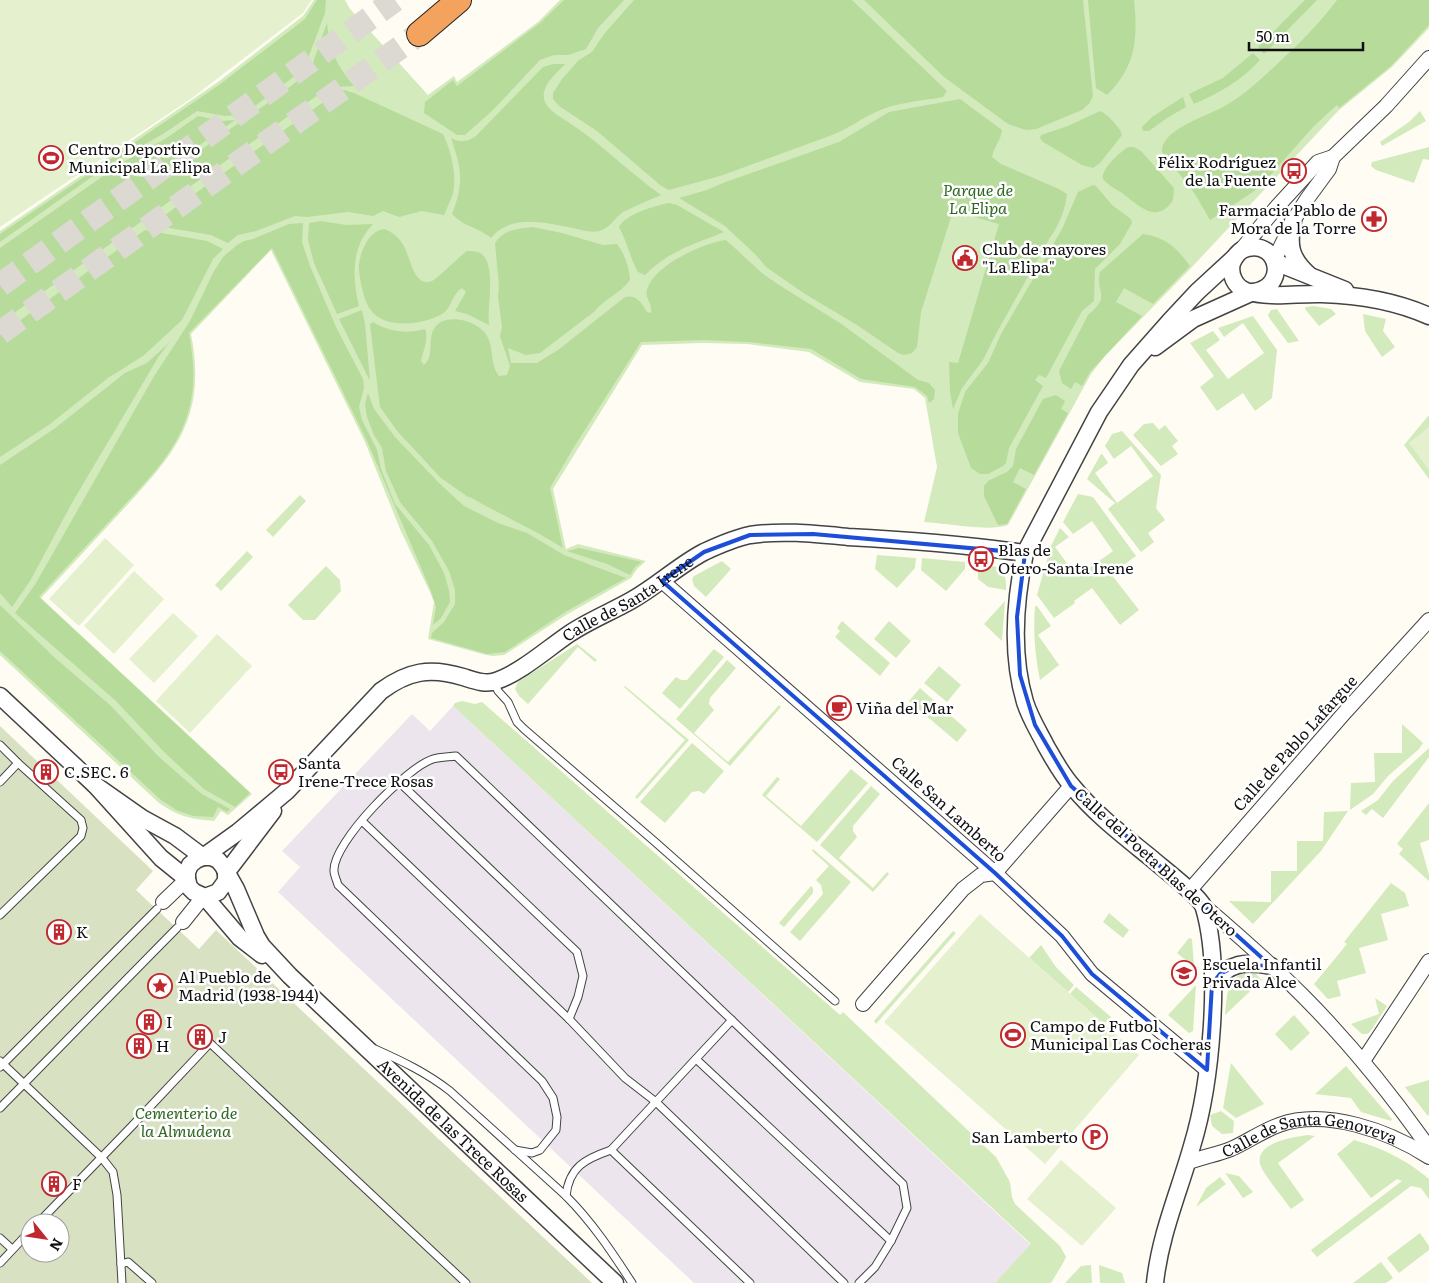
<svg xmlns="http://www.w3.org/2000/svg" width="1429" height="1283" font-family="Literata,serif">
  <rect width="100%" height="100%" fill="#fffdf3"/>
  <polygon fill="#ede5ee" points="453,706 1031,1245 995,1283 694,1283 278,892 300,867 282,851 412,714 430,731"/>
  <g fill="#d3eabc">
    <path d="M314 0H345L350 9 428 95 454 76 457 82 538 22 560 0H1429V28L1392 67 1339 110 1191 268 1105 356 1091 374 1008 525C990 532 944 523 924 522L937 467 925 398 914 389 860 382 809 352 747 344 702 343 642 345 553 489 566 549 578 544 646 561 637 569 631 578 566 615 504 655 493 656 486 655 428 639 434 602 429 590 400 529 365 442 271 250 191 334C208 420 173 455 119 514 93 542 67 570 41 598L252 794 228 815 221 811 214 821C190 819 180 817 159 803L0 655V231L218 82 303 16Z"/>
    <polygon points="1420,111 1426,121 1382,146 1380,142 1409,122"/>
    <polygon points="1429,147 1429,160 1423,159 1414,183 1376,170 1371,166 1372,162"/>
    <polygon points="1314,306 1331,309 1336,314 1319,326 1305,309 1306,307"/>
    <polygon points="1277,309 1299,341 1288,343 1270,319 1268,315 1271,310"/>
    <polygon points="1363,314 1386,319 1383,331 1395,347 1382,357 1365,331"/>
    <polygon points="1253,316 1277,350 1272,398 1255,411 1243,393 1217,411 1200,387 1214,376 1190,343 1213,331 1220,340 1206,350 1228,379 1264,353 1243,323 1224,337 1218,328"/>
    <polygon points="1429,415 1429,479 1404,445"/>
    <polygon points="1153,423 1159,430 1165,425 1178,441 1172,446 1178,454 1161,466 1133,435 1144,424"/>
    <polygon points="1122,431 1161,475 1156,508 1165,520 1148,533 1154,542 1141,552 1108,509 1115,503 1087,479 1101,454 1103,455 1108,463 1095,473 1117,503 1153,476 1131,446 1114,459 1105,446 1112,434"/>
    <polygon points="1078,494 1093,497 1136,556 1111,574 1139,610 1120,625 1092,588 1074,601 1075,603 1054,618 1037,595 1051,546 1060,528 1069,537 1055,547 1077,577 1113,551 1092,521 1073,534 1063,522"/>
    <polygon points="300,495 306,501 273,537 266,530"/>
    <polygon points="247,551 253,557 221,591 215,585"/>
    <polygon points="877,555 916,558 915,568 897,588 875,569"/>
    <polygon points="922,558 965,562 965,569 946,591 921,570"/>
    <polygon points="722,561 731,569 706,597 694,586 692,579 694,576"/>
    <path d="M978 564C998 566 1007 567 1006 590L988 587 978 579Z"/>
    <polygon points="326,566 340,580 341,591 315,620 303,620 288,605"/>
    <polygon points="1005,601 1002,641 984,624"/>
    <path d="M1035 606H1037L1051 626 1038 635 1059 665 1040 680C1035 655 1033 632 1035 606Z"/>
    <polygon points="842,621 890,663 880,676 835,637 840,631 837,628"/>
    <polygon points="889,621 911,641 896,658 874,639"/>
    <polygon points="577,644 597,660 595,662 578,647 528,704 519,696 515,689 518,682"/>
    <polygon points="714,649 724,657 680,709 662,693 676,677 681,680 687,680"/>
    <polygon points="727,660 736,668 710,698 709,704 714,710 694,733 728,762 779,705 781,707 730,766 676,719"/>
    <polygon points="939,666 961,685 947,702 924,683"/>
    <polygon points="625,686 689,740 637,799 635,797 685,740 624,687"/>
    <polygon points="920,688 967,730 957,742 909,701"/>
    <polygon points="462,701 475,704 482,702 840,1015 843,1012 996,1157 1010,1182 1012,1197 1015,1204 1060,1246 1066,1257 1062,1265 1051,1283 995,1283 1031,1244 453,706 455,703"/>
    <polygon points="1402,724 1423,743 1419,749 1388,776 1373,794 1350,810 1351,783 1375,782 1374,753 1402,753"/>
    <polygon points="692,743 724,771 704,794 699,791 692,792 665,823 640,802"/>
    <polygon points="1429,748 1429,757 1383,818 1372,809 1366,815 1361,811 1378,800 1393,781"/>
    <polygon points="851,769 868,783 817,842 762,795 777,777 780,779 766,796 801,826"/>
    <polygon points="871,786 880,794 853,826 853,831 857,837 839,858 873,888 887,872 889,874 873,892 820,845"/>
    <polygon points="1429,803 1429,840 1420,843 1429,875 1429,881 1399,854 1403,849 1397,844"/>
    <polygon points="1348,811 1321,851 1253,924 1229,901 1271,902 1271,871 1297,871 1297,841 1323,841 1324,812"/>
    <polygon points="813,849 851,882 800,941 790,932 823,894 821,885 816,880 829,866 812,851"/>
    <polygon points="1391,883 1405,893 1409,906 1381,914 1388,940 1359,948 1366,973 1337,981 1341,996 1328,999 1314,984 1347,944 1344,942"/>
    <polygon points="811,886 813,888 813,893 784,927 779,923"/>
    <polygon points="1109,913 1129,930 1123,938 1103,922"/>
    <polygon points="953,931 956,933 876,1024 874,1021"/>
    <polygon points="1189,938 1192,939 1194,967 1177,953"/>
    <polygon points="1041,945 1056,967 1074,985 1068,992 1029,958"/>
    <path d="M1247 972 1255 973 1262 980 1225 1015C1227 997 1226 977 1247 972Z"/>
    <polygon points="1196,985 1193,1031 1189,1033 1168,1015"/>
    <polygon points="1076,987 1111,1017 1104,1024 1070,994"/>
    <polygon points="1375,998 1387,1006 1370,1032 1367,1034 1362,1034 1351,1024 1379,1014"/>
    <polygon points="1294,1015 1310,1033 1291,1051 1275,1034"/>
    <polygon points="1231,1063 1264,1104 1236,1118 1223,1108"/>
    <polygon points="1346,1066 1390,1117 1392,1119 1391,1121 1361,1112 1351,1098 1315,1094"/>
    <polygon points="1429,1080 1429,1114 1428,1116 1405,1087"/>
    <polygon points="1221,1111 1234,1121 1233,1133 1222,1134 1212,1126 1210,1115"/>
    <path d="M1308 1135 1315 1136 1278 1163 1304 1200 1291 1209C1284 1199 1263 1174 1260 1164 1255 1142 1294 1137 1308 1135Z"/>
    <path d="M1354 1140C1382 1148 1407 1160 1429 1179V1199L1421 1188 1411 1186 1317 1257 1311 1250 1402 1181 1397 1179 1371 1198 1337 1154Z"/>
    <polygon points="1225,1173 1239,1176 1253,1192 1243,1198"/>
    <polygon points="1220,1177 1226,1184 1196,1207 1206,1188"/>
    <polygon points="1420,1233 1429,1246 1429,1250 1399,1273 1387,1258"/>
    <polygon points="1381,1262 1393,1278 1386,1283 1353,1283"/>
    <polygon points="1091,1265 1092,1283 1065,1283 1081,1266"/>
    <polygon points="1099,1265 1122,1273 1125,1283 1100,1283"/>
  </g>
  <g fill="#b7db9b">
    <polygon points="317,0 326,0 325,13 304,69 243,115 225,116 197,111 163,134 110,164 0,242 0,234 219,85 305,19"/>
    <polygon points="564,0 624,0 598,28 586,49 568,55 554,55 540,60 493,110 465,135 457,135 424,113 425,102 453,80 457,86 540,23"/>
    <path d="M634 0H852L947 91 943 97C922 101 898 102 878 111 862 118 848 129 832 135L720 176 669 190 660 185 597 131 559 106 553 99V93L562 79 579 60 592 52 604 34Z"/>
    <polygon points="864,0 1083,0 1093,96 1089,104 1082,110 1036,129 1026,130 1008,124 944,77"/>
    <path d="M1088 0H1134C1138 39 1136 66 1107 95L1096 88Z"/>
    <polygon points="1305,0 1317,0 1264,54 1258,47"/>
    <path d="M1337 0H1429V25L1391 66 1339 108 1337 105 1314 126 1265 181 1253 192 1210 220 1195 194 1162 152C1160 130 1207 116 1223 107 1243 96 1258 82 1274 67 1297 46 1319 24 1337 0Z"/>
    <path d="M327 23C330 52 336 64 354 86L332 87 322 92 0 323V248L112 170 124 174 142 177H165L220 136 282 93 310 71Z"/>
    <path d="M1253 53 1260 60C1241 81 1219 93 1194 104L1189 94 1223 78Z"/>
    <path d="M553 64H565C556 74 539 87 545 102 549 112 563 118 571 124 603 145 630 173 661 195 649 200 635 206 623 212 614 218 611 228 599 231 590 233 582 230 573 228 546 223 511 213 491 238 478 227 464 227 452 214 464 182 462 170 451 138 461 143 467 142 476 136L543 67Z"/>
    <path d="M344 90 354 93 443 134C451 151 457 174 453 193 451 200 447 208 444 215L422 211 399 217 383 211 373 216 348 212 307 217 295 216 256 231 238 235 228 243 211 235 151 225 336 93Z"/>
    <polygon points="1183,97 1186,107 1167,118 1149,131 1143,131 1142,127 1152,117"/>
    <path d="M960 99 1002 130C1001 141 994 146 992 157L1001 164 1059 189 1067 194C1065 211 1059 225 1049 239L997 332 983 360 962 388 953 409 950 392 949 362 958 363 999 224 953 211 921 312 917 347 912 353 904 355 898 353 857 325 805 294 766 267 756 255 725 226 679 198 707 190 723 183 839 142 889 112Z"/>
    <path d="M1100 111C1107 114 1120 127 1122 135L1100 163 1093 168 1082 165 1043 142 1040 138 1041 135 1068 126Z"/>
    <polygon points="198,116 222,121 235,120 163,171 144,172 128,170 116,166 165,139"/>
    <path d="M1128 147H1134L1141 151 1174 188 1173 200C1157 225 1139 206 1122 193 1115 189 1108 185 1103 179 1101 169 1119 153 1128 147Z"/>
    <polygon points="1093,185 1096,186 1112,205 1131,219 1132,223 1120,244 1095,269 1094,301 1082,311 1046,378 1039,375 1035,380 1043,386 1009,448 1006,463 1003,466 988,474 980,474 971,468 958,433 958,414 965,392 988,363 1001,334 1062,229 1078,192"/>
    <path d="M669 203 677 205 724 232C695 244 668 251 645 275L638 272C630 258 627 241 619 227 626 214 654 206 669 203Z"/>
    <path d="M321 221 346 225 373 224C351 247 352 277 359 306L337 314 314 263 308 240 309 223Z"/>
    <path d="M303 223 302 242 310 266 336 327 363 379 364 388 359 407 362 420 377 450 381 469 395 504 429 545 444 573 449 590 450 602 441 618 433 625 436 607 431 591 367 441 272 248 189 333C193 357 196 380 190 405 180 450 147 480 117 513 91 541 64 569 39 597L250 793 235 807 204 789 164 752 116 701 15 613 36 583 153 378 190 321 213 273 223 257 237 245 244 241 253 239 289 224Z"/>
    <path d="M533 227 562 233 603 245 617 244C625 255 629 266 630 280 620 294 605 298 595 311L540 353 526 355 508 348 511 363H537L558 350 625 297C636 294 642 303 647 312L651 313C653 304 643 297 648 287 657 264 703 243 726 240L762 273 779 285 840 323 918 380 929 383 935 390 934 399 929 403 927 396 915 387 861 379 811 349 749 342 703 340 641 342 574 447 550 488 563 548C533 529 501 515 470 497H468L441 478 398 432 380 407 371 333 370 324 373 322C389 332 407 334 425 329 429 339 423 351 421 361L424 365C435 356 427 340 434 329 444 312 475 320 485 333 495 346 489 363 499 376L507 375 510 366 500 336 502 327 498 297 499 286 495 243C505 229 517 229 533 227Z"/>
    <path d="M384 229C391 231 398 237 402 243 410 253 413 289 432 281 437 279 460 256 467 251 474 251 481 251 485 258 495 273 487 307 489 325L467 314 455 311 466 292 462 288C451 295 452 308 442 314 423 325 384 330 370 309 364 301 358 274 359 264 361 250 369 231 384 229Z"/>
    <polygon points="145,230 207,241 223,249 213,259 182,320 143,356 108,378 50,424 0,457 0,335"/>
    <path d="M1143 234C1159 236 1173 244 1183 257 1186 260 1187 263 1190 266L1153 304 1124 288 1116 302 1142 316 1090 372 1082 386 1075 382 1071 389 1062 383 1059 371 1088 315C1112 295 1095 294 1100 272Z"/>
    <polygon points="362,310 365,324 370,381 339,319"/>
    <polygon points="169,343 159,356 73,501 30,581 12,607 0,593 0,465 54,429 125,373 147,363"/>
    <polygon points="368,393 374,409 395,437 438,482 464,506 498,523 527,533 564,555 626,578 565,612 505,652 487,654 431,638 432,633 444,622 455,604 455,590 449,571 432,541 400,502 386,471 382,448 374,435 367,417 365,404"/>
    <polygon points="1056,395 1065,401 1061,409 1068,413 1034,475 1020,468 1013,482 1026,489 1007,524 998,525 984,496 984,486 988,481 1007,472 1013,466 1016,449 1043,399"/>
    <polygon points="579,548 642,562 635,567 630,575 607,564 567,551"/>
    <polygon points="0,605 55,658 110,705 158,756 183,778 202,794 230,809 227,812 218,807 213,817 194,816 178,811 161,800 0,651"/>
  </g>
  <path fill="#d8e2c3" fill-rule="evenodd" d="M0 726 153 871 136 890 199 949 216 930 592 1283H0ZM30 1223H60V1253H30Z"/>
  <g fill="#e5f1ce">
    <polygon points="0,0 312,0 303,13 192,98 0,227"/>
    <polygon points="1429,427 1429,470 1409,443"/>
    <polygon points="105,538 134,565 79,626 49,599"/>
    <polygon points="134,571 164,599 114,654 84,626"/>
    <polygon points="173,613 198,636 154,683 129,659"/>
    <polygon points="217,634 252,666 190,733 156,701"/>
    <polygon points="980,914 1139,1055 1045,1164 884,1022"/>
    <polygon points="1061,1160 1116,1208 1082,1246 1027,1199"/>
  </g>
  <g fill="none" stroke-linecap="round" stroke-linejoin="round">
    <g stroke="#dbd9d1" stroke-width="24" stroke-dasharray="24 12" stroke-linecap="butt">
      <polyline points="0,285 395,0"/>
      <polyline points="0,333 419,34"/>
    </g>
    <defs>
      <g id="service">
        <polyline points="494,682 498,691 508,702 517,722 524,729 654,841 835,1001"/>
        <polyline points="0,745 18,763 0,782"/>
        <polyline points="399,782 577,952 583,976 578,997 569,1019"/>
        <polyline points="362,821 569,1019 625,1078 656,1102 844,1283"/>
        <polyline points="0,915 81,836 83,828 81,820 18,763"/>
        <path d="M375 1049C402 1061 427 1073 450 1091L566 1196C592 1222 612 1252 632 1283"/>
        <polyline points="696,1059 891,1241"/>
        <polyline points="0,1061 102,1158 113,1172 117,1195 122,1283"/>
        <polyline points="0,1067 157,909"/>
        <polyline points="0,1108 177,928"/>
        <path d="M515 1150 532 1153 540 1150 556 1130 557 1117 553 1098 542 1081 338 885C337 881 334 875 334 871 332 843 407 767 433 759 440 757 449 757 456 756L903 1184 907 1208 891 1241 875 1267 859 1283"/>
        <polyline points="611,1150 750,1283"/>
        <path d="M566 1196C569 1167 585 1159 611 1150L732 1020"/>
        <polyline points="38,1223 131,1127 210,1043 466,1283"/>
        <polyline points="0,1238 12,1249"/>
        <polyline points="0,1263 30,1231"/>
        <polyline points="121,1264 128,1262 152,1283"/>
      </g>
      <g id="minor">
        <polyline points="1241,250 1275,209 1318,162 1333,157"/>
        <polyline points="1274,261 1293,221 1307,199 1329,169 1333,157 1386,106 1429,58"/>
        <polyline points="662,581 995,873 1062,936 1092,974 1207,1070"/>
        <polyline points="1189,891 1346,711 1429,620"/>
        <polyline points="163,902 187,879"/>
        <path d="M1203 905C1237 934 1271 964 1302 995 1349 1042 1391 1094 1429 1148"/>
        <polyline points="183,922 203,897"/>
        <polyline points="863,1004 963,889 981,875 995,873 1071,786"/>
        <polyline points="1363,1061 1429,961"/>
        <path id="s1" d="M1187 1163C1201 1157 1216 1155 1231 1149 1247 1142 1262 1131 1279 1125 1326 1108 1389 1131 1429 1157"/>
      </g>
      <g id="tertiary">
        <path d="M1293 221C1288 245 1290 258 1309 275"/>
        <polyline points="1275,262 1345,290"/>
        <path d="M1254 292C1289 286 1278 241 1248 248 1240 249 1235 256 1232 263 1229 274 1235 287 1246 291 1270 299 1298 293 1322 294 1359 295 1395 301 1429 316"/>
        <polyline points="1155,347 1193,319 1253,292"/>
        <polyline points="0,696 95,785 161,858 187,879 189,887 194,892 205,897 218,892 226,881 226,873"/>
        <path id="s2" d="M95 785 142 818 175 836 203 857H211L218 860 223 866 236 889 256 936 262 946 290 976 615 1283"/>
        <polyline points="226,873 273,811"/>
        <path id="s3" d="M187 879V872L190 865 196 860 203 857 238 832 287 791 381 691C408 671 430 667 463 677 473 680 485 685 496 681 520 673 547 649 569 634 588 621 611 612 632 600 657 586 679 565 704 552 719 545 735 538 750 535 782 530 817 534 848 537 908 540 967 545 1025 553"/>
        <polyline points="205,897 240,938 262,955"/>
        <path d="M1212 984C1230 962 1245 961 1271 966"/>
        <path d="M1155 1283C1160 1235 1179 1192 1192 1146 1211 1084 1222 969 1204 908 1201 897 1161 867 1151 858 1124 836 1095 814 1073 787 1062 775 1054 760 1046 746 1039 732 1030 718 1025 702 1011 655 1015 600 1025 553L1099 412 1112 393 1131 365 1169 322 1197 292 1236 256"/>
      </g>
      <polyline id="motorway" points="419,34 459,0"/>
    </defs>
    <use href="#service" stroke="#434343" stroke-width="9"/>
    <use href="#minor" stroke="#434343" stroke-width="16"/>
    <use href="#tertiary" stroke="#434343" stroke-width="19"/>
    <use href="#motorway" stroke="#212121" stroke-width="26"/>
    <use href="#service" stroke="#fff" stroke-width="7"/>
    <use href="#minor" stroke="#fff" stroke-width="14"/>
    <use href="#tertiary" stroke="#fff" stroke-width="16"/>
    <use href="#motorway" stroke="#f3a35d" stroke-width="24"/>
  </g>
  <path fill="none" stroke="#1d4ed8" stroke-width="4" stroke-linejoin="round" d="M813 534 1025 553 1017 617 1020 675 1035 725 1071 786 1271 966 1238 965 1220 974 1212 984 1207 1070 1092 974 1062 936 995 873 662 581 704 552 750 535Z"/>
  <defs>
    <symbol id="stadium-ring" viewBox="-11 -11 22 22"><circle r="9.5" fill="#fff" stroke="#c0282e" stroke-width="1.5"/><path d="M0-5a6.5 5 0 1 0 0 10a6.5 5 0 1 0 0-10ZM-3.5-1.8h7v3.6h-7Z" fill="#c0282e"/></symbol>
    <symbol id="bus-ring" viewBox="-11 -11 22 22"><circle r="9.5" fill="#fff" stroke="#c0282e" stroke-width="1.5"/><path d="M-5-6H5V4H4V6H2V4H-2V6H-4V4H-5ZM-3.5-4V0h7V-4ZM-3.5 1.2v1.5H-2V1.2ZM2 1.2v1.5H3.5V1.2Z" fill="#c0282e"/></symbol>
    <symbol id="pharmacy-ring" viewBox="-11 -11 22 22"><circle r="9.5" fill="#fff" stroke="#c0282e" stroke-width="1.5"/><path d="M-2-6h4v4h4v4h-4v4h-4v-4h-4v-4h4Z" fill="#c0282e"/></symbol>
    <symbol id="civic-ring" viewBox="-11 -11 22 22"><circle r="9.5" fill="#fff" stroke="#c0282e" stroke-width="1.5"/><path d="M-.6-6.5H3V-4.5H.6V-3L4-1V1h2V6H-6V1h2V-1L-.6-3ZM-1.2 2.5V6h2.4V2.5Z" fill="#c0282e"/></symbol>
    <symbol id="cafe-ring" viewBox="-11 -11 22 22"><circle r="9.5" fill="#fff" stroke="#c0282e" stroke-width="1.5"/><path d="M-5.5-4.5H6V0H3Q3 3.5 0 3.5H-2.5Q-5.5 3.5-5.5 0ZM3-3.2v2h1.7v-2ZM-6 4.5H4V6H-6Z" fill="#c0282e"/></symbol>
    <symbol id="building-ring" viewBox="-11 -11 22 22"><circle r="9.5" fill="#fff" stroke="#c0282e" stroke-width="1.5"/><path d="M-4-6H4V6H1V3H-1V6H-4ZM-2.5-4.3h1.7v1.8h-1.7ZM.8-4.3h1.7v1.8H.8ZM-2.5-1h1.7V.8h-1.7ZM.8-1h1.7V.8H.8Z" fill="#c0282e"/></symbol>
    <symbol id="school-ring" viewBox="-11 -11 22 22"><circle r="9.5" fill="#fff" stroke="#c0282e" stroke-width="1.5"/><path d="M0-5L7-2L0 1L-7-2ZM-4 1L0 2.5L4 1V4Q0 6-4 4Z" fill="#c0282e"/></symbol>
    <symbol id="sight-ring" viewBox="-11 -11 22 22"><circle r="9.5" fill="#fff" stroke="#c0282e" stroke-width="1.5"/><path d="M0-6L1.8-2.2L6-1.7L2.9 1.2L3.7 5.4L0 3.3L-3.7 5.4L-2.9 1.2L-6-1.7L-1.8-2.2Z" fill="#c0282e"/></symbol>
    <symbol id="parking-ring" viewBox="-11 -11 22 22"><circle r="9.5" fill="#fff" stroke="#c0282e" stroke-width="1.5"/><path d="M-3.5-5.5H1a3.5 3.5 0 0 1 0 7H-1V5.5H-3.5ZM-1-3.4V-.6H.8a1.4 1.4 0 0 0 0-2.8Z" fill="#c0282e"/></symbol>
  </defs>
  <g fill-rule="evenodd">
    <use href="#stadium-ring" x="37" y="144" width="28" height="28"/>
    <use href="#bus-ring" x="1280" y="157" width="28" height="28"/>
    <use href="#pharmacy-ring" x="1360" y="205" width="28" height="28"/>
    <use href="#civic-ring" x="951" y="244" width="28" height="28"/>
    <use href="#bus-ring" x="967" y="545" width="28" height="28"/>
    <use href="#cafe-ring" x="825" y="694" width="28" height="28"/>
    <use href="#building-ring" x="32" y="758" width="28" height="28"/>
    <use href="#bus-ring" x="267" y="758" width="28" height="28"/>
    <use href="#building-ring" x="45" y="918" width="28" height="28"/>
    <use href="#school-ring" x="1170" y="959" width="28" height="28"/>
    <use href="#sight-ring" x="146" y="972" width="28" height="28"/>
    <use href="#building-ring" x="135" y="1008" width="28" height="28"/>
    <use href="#stadium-ring" x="999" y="1021" width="28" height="28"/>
    <use href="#building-ring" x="186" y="1023" width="28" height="28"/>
    <use href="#building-ring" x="125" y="1032" width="28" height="28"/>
    <use href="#parking-ring" x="1081" y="1123" width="28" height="28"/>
    <use href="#building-ring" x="40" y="1170" width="28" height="28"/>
  </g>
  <g text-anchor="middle" stroke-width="5" stroke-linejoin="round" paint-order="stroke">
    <g font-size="16" fill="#101010" stroke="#fff" text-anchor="start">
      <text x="68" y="155">Centro Deportivo<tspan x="68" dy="18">Municipal La Elipa</tspan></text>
      <text x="1276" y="168" text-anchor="end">Félix Rodríguez<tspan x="1276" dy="18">de la Fuente</tspan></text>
      <text x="1356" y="216" text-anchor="end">Farmacia Pablo de<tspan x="1356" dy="18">Mora de la Torre</tspan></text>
      <text x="982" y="255">Club de mayores<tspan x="982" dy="18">"La Elipa"</tspan></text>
      <text x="998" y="556">Blas de<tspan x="998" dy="18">Otero-Santa Irene</tspan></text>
      <text x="856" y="714">Viña del Mar</text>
      <text x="298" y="769">Santa<tspan x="298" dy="18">Irene-Trece Rosas</tspan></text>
      <text x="64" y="778">C.SEC. 6</text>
      <text x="76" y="938">K</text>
      <text x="1202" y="970">Escuela Infantil<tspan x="1202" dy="18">Privada Alce</tspan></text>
      <text x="178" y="983">Al Pueblo de<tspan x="178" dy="18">Madrid (1938-1944)</tspan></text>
      <text x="166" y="1028">I</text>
      <text x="1030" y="1032">Campo de Futbol<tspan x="1030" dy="18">Municipal Las Cocheras</tspan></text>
      <text x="218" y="1043">J</text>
      <text x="156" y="1052">H</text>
      <text x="1078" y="1143" text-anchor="end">San Lamberto</text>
      <text x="72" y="1190">F</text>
    </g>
    <g font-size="16" font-style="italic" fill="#2e6820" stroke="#fff">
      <text x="978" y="196">Parque de<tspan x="978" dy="18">La Elipa</tspan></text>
      <text x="186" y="1119">Cementerio de<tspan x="186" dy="18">la Almudena</tspan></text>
    </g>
    <g font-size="16" fill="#101010" stroke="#fff">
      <text dy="6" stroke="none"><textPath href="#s3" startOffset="551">Calle de Santa Irene</textPath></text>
      <text transform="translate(1295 743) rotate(-48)" y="6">Calle de Pablo Lafargue</text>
      <text transform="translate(949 809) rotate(42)" y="6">Calle San Lamberto</text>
      <text transform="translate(1156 862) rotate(42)" y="6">Calle del Poeta Blas de Otero</text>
      <text dy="6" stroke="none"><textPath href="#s2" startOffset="508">Avenida de las Trece Rosas</textPath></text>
      <text dy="6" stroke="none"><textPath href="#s1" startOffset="129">Calle de Santa Genoveva</textPath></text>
    </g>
  </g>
  <g transform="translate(45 1238) rotate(120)"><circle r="24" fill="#ffffff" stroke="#9f9f9f"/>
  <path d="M0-4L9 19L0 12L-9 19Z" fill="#c0282e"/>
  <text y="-8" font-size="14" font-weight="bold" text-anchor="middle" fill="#101010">N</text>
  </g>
  <path d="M1249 42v8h114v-8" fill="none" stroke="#101010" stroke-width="2.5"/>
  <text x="1256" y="42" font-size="15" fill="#101010" stroke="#ffffff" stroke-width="4" paint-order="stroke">50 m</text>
</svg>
